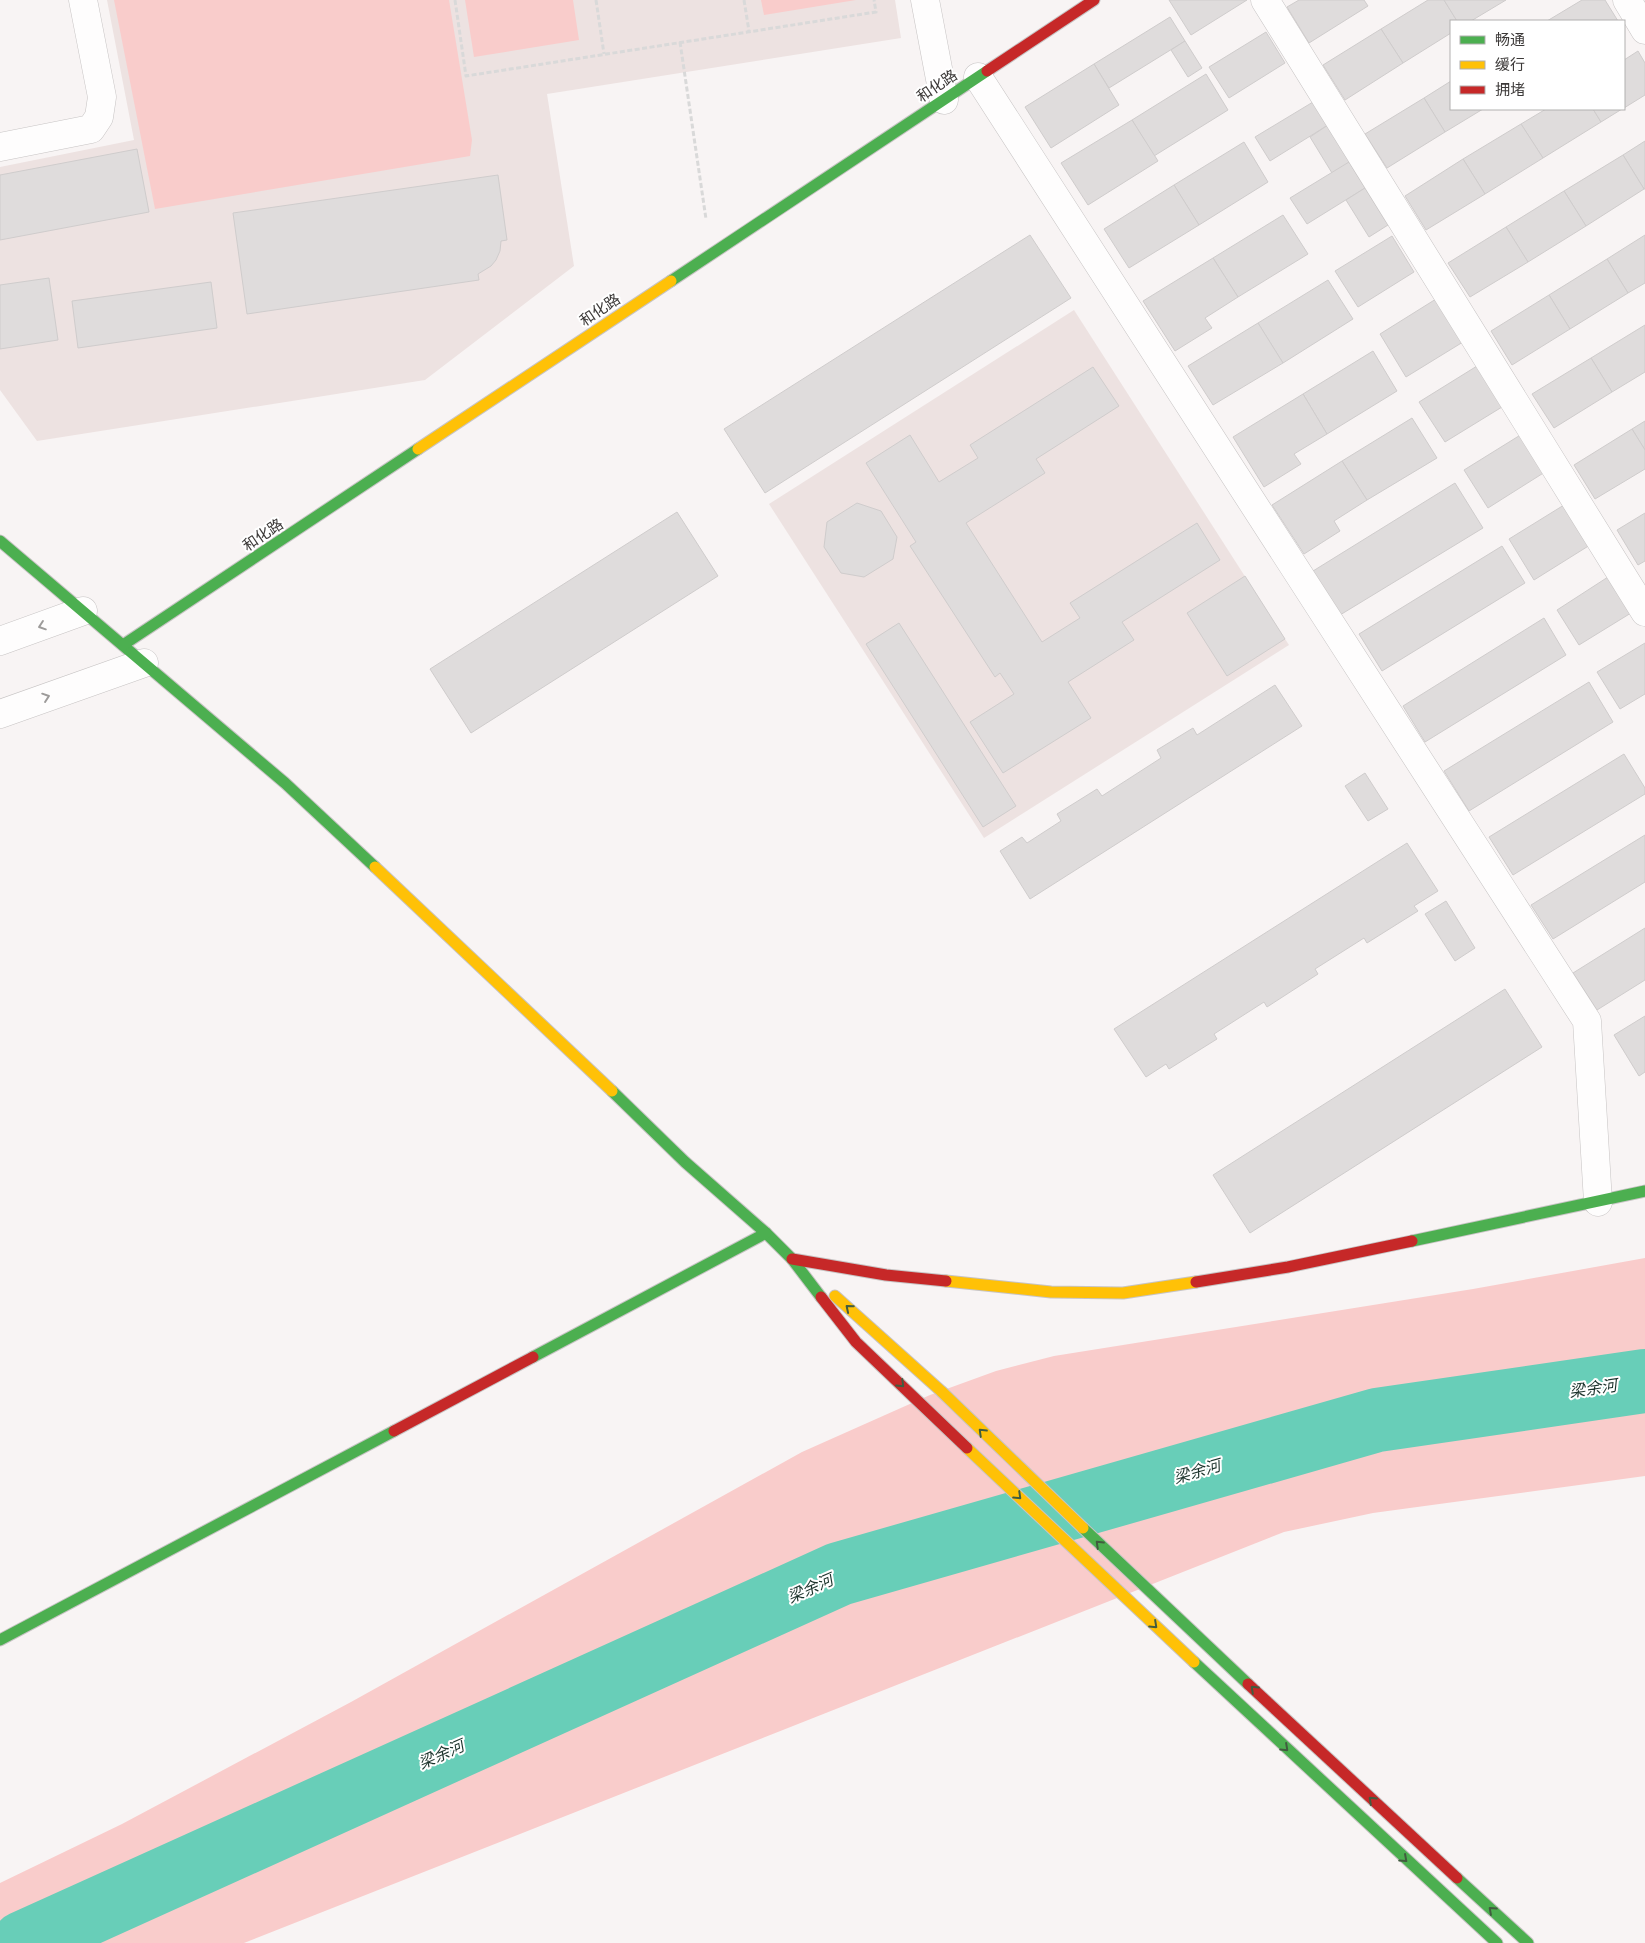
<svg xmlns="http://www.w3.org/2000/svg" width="1645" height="1943" font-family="'Noto Sans','Noto Sans SC',sans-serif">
  <rect width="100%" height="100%" fill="#f8f4f4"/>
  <g fill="#ede2e1">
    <polygon points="107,0 895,0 901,38 547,94 574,266 425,380 37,441 0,390 0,167 134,140"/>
    <polygon points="1074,310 1289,645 984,838 769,504"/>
  </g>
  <g fill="#f9cccb">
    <polygon points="114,0 449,0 472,140 470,156 155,209"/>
    <polygon points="465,0 573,0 579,40 474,57"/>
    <polygon points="761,0 856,0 764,15"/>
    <polygon points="1645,1258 1645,1476 1373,1513 1284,1532 244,1943 0,1943 0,1883 122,1824 351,1702 802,1452 930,1395 996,1371 1054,1356 1473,1289"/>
  </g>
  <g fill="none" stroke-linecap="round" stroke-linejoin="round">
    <polyline stroke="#68ceb8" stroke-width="64" points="23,1943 839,1574 1377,1420 1645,1381"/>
  </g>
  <g fill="#dfdcdc" stroke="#cfcccc">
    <polygon points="1169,0 1247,0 1191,35"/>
    <polygon points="1299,0 1364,0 1368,6 1309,43 1287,7"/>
    <polygon points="1428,0 1444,0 1457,21 1451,21 1451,33 1403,63 1381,29"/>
    <polygon points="1444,0 1506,0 1471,21 1457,21"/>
    <polygon points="1582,0 1605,0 1618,21 1547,21"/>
    <polygon points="1170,17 1185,41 1109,88 1094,64"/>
    <polygon points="1381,29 1403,63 1345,100 1323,65"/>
    <polygon points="1266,32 1285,63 1229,98 1209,67"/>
    <polygon points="1185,41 1202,68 1188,77 1171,50"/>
    <polygon points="1638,51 1645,63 1645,95 1624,108 1624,60"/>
    <polygon points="1094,64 1119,105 1051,148 1025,107"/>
    <polygon points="1206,74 1228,110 1154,156 1132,120"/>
    <polygon points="1451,81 1451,109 1483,109 1445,132 1424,98"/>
    <polygon points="1424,98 1445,132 1387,168 1365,134"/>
    <polygon points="1313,102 1328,125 1270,161 1255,137"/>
    <polygon points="1546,109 1593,109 1601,122 1543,158 1521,124"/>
    <polygon points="1593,109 1622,109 1601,122"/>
    <polygon points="1132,120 1158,161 1088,205 1061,163"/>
    <polygon points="1521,124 1543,158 1485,194 1463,159"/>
    <polygon points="1328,125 1350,162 1332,173 1310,137"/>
    <polygon points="1645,141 1645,189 1644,189 1623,155"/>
    <polygon points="1244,142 1268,182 1199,225 1174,185"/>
    <polygon points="137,149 149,212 0,240 0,175"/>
    <polygon points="1623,155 1644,189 1586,226 1564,191"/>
    <polygon points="1463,159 1485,194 1426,230 1405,196"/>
    <polygon points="1349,162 1365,188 1307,224 1290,198"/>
    <polygon points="498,175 507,240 501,241 500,251 496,260 491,266 478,274 479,280 247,314 233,213"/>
    <polygon points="1174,185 1199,225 1129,268 1104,229"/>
    <polygon points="1365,188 1388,225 1369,237 1346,200"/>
    <polygon points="1564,191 1586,226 1528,262 1506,227"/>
    <polygon points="1283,215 1308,254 1238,297 1213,258"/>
    <polygon points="1506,227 1528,262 1470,297 1448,263"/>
    <polygon points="1030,235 1071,298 765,493 724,429"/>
    <polygon points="1645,235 1645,283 1628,293 1607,259"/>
    <polygon points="1392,236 1414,272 1358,307 1335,271"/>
    <polygon points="1213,258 1238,297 1205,318 1212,328 1175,351 1143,301"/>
    <polygon points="1607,259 1628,293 1570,329 1549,295"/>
    <polygon points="49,278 58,340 0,349 0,285"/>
    <polygon points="1328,280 1353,319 1283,363 1258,323"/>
    <polygon points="211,282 217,328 78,348 72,301"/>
    <polygon points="1549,295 1570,329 1512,365 1491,331"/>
    <polygon points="1436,299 1463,342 1406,377 1380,334"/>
    <polygon points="1258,323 1283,363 1213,405 1188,366"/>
    <polygon points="1645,325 1645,372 1612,392 1591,358"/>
    <polygon points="1373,351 1397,391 1327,434 1303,394"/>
    <polygon points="1591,358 1612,392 1554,428 1532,394"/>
    <polygon points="1477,366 1502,407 1445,442 1419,402"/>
    <polygon points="1093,367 1119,406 1036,459 1045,473 966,523 1042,642 1080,618 1070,603 1197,523 1220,560 1122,622 1134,640 1068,682 1091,718 1003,773 970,722 1014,694 1000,673 995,677 910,546 916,542 866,463 910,435 939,482 978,458 970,445"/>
    <polygon points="1303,394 1327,434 1294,454 1301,464 1264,487 1233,437"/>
    <polygon points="1412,418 1437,458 1367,500 1342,461"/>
    <polygon points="1645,421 1645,450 1632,429"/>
    <polygon points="1632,429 1645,450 1645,469 1595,499 1574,465"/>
    <polygon points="1522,434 1545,472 1488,508 1464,470"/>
    <polygon points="1342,461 1367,500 1334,521 1340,531 1304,554 1272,505"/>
    <polygon points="1455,483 1483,528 1340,615 1313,571"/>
    <polygon points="857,503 881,511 897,537 893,559 864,577 841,573 824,547 827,522"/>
    <polygon points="1564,505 1590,545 1534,580 1509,539"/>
    <polygon points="677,512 718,576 471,733 430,669"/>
    <polygon points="1645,513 1645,561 1638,565 1617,530"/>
    <polygon points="1502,546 1525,583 1382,671 1359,634"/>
    <polygon points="1245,576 1285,639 1227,676 1187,613"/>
    <polygon points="1608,577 1631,613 1579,645 1557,610"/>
    <polygon points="1544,618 1566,655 1425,742 1403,706"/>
    <polygon points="899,623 1016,806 983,827 866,644"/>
    <polygon points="1645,643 1645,694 1620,709 1597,672"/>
    <polygon points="1589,682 1613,722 1469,811 1444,771"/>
    <polygon points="1275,685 1302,726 1030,899 1000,851 1022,837 1027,843 1061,821 1057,814 1097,789 1102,796 1161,758 1157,750 1193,728 1197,735"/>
    <polygon points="1624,754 1645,788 1645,794 1513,875 1489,837"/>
    <polygon points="1365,773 1388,809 1368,821 1345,786"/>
    <polygon points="1645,835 1645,882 1553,939 1531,905"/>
    <polygon points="1407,843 1438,891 1414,906 1418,911 1367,943 1364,938 1315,969 1318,974 1267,1007 1264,1002 1214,1034 1217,1039 1169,1069 1166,1064 1146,1077 1114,1029"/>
    <polygon points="1446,901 1475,948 1455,961 1425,914"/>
    <polygon points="1645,928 1645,980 1597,1010 1573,973"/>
    <polygon points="1505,989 1542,1047 1250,1233 1213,1175"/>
    <polygon points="1645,1016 1645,1072 1639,1076 1614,1035"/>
  </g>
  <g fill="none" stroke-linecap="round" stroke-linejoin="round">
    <defs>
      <g id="street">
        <polyline points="925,0 944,100"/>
        <polyline points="1265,0 1645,612"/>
        <polyline points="1627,0 1645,30"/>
        <polyline points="978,77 1587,1021 1598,1202"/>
        <polyline points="0,147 91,129 99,117 102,97 83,0"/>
        <polyline points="0,641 83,611"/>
        <polyline points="0,714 144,663"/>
      </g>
      <g id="fast">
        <polyline points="671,281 987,71"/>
        <polyline points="0,541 285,783 375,867"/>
        <polyline points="123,645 418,449"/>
        <polyline points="612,1091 685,1162 766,1233 792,1259 821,1297"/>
        <polyline points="1412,1241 1645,1191"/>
        <polyline points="533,1357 766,1233"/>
        <polyline points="1083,1528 1248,1684"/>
        <polyline points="0,1640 394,1431"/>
        <polyline points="1194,1662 1497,1943"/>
        <polyline points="1457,1878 1528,1943"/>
      </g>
      <g id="slow">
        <polyline points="418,449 671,281"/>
        <polyline points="375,867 612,1091"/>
        <polyline points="946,1281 1051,1292 1123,1293 1196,1282"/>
        <polyline points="835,1296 941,1391 1083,1528"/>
        <polyline points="967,1448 1194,1662"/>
      </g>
      <g id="jam">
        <polyline points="987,71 1094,0"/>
        <polyline points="792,1259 886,1275 946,1281"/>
        <polyline points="1196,1282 1288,1267 1412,1241"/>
        <polyline points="821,1297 856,1342 967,1448"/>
        <polyline points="394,1431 533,1357"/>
        <polyline points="1248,1684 1457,1878"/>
      </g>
    </defs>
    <use href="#street" stroke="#c7c4c4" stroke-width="29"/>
    <use href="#fast" stroke="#c7c4c4" stroke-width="13"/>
    <use href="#slow" stroke="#c7c4c4" stroke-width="13"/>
    <use href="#jam" stroke="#c7c4c4" stroke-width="13"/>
    <g stroke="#d9d9d9" stroke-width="3" stroke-dasharray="5 2.5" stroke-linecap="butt">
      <polyline points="455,0 466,76 876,12 874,0"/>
      <polyline points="596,0 604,54"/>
      <polyline points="744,0 749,31"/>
      <polyline points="680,42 706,219"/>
    </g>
    <use href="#street" stroke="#fefdfd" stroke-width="28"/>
    <use href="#fast" stroke="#4caf50" stroke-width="11"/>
    <use href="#slow" stroke="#ffc107" stroke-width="11"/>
    <use href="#jam" stroke="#c62828" stroke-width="11"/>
  </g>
  <defs><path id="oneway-chevron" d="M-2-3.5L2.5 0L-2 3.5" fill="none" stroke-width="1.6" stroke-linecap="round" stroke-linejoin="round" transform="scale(1.25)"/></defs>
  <g stroke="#9d9b9a">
    <use href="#oneway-chevron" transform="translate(42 626) rotate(161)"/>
    <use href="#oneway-chevron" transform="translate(46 697) rotate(-19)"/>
  </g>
  <g stroke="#415c3f">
    <use href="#oneway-chevron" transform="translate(849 1308) rotate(-140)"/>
    <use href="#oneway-chevron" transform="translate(901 1384) rotate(44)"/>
    <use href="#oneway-chevron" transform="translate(982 1432) rotate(-136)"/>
    <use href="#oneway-chevron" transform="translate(1018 1496) rotate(44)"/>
    <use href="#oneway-chevron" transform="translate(1099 1544) rotate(-136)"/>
    <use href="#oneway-chevron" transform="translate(1154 1625) rotate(43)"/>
    <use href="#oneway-chevron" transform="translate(1254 1689) rotate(-137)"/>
    <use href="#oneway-chevron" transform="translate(1285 1748) rotate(43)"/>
    <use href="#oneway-chevron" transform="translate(1372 1800) rotate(-137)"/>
    <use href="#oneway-chevron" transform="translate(1404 1859) rotate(42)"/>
    <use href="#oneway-chevron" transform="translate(1492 1910) rotate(-138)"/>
  </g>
  <g text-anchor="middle" stroke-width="4" stroke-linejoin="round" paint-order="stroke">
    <g font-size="15" fill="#3c3938" stroke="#fff">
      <text transform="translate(937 86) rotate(-34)" y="5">和化路</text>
      <text transform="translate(600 310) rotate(-34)" y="5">和化路</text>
      <text transform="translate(263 535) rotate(-34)" y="5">和化路</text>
    </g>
    <g font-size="16" font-style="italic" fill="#1c332c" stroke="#fff">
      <text transform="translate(1593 1388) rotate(-8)" y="6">梁余河</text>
      <text transform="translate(1197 1471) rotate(-16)" y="6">梁余河</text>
      <text transform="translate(810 1588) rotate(-24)" y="6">梁余河</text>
      <text transform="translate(441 1754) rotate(-24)" y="6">梁余河</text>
    </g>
  </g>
  <rect x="1450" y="20" width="175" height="90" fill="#ffffff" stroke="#b1b0af"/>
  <rect x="1460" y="36" width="25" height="8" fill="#4caf50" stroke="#b1b0af"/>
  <text x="1495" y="45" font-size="15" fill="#3c3938">畅通</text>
  <rect x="1460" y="61" width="25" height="8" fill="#ffc107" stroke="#b1b0af"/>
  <text x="1495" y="70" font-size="15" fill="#3c3938">缓行</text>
  <rect x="1460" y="86" width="25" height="8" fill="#c62828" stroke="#b1b0af"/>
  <text x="1495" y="95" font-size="15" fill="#3c3938">拥堵</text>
</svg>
